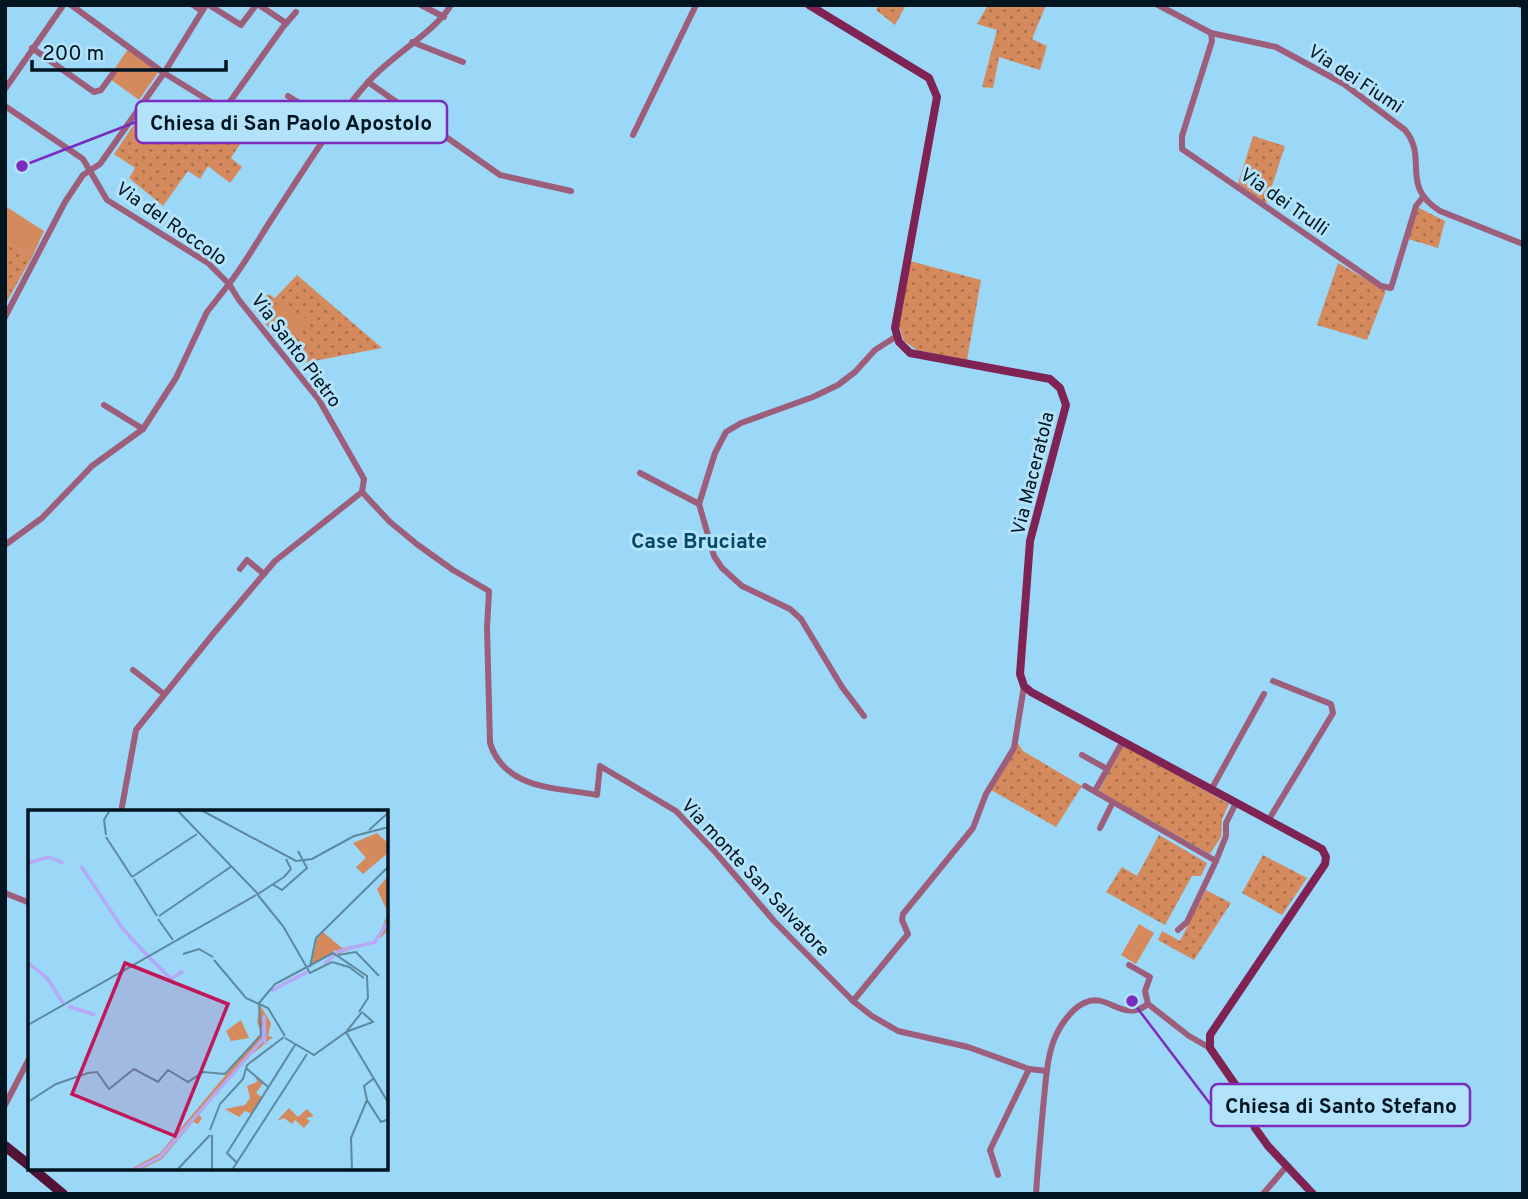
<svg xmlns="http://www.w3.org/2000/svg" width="1528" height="1199" font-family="Overpass,sans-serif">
  <defs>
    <pattern id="grass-dots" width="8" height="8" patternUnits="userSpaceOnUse" patternTransform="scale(1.75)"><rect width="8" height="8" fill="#d48a5d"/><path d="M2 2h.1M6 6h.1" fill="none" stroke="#aa704c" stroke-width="1.8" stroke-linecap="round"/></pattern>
  </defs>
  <rect width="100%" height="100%" fill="#9bd7f6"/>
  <g fill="url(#grass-dots)">
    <polygon points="879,5 906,5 895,25 876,10"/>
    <polygon points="988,5 1046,5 1032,39 1047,46 1040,70 999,57 993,88 982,87 997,30 977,24"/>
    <polygon points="189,103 214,119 211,125 232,139 235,134 242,141 231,158 242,167 230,183 208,166 200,179 188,171 163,206 129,178 135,168 114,154 146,107 172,126"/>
    <polygon points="1253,136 1285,146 1266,204 1238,184"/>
    <polygon points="1417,207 1445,221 1438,248 1408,239"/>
    <polygon points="5,241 32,257 6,303 5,303"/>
    <polygon points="910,261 981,280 967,360 917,350 904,341 899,326"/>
    <polygon points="1338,263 1386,291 1367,340 1317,325"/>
    <polygon points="297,275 382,348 298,364 255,311 268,294 275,298"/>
    <polygon points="1017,742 1023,751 1082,786 1056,827 991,790"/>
    <polygon points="1123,745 1229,804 1222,819 1221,837 1210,854 1099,791"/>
    <polygon points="1159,835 1207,863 1201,876 1192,876 1165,925 1106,892 1122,867 1137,876"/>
    <polygon points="1263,855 1307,878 1282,915 1242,893"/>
    <polygon points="1206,890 1231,903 1194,960 1158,940 1162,931 1180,941"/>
  </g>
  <g fill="#d48a5d">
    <polygon points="128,49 159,71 139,100 110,79 114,70"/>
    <polygon points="5,206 44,231 32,257 5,241"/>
    <polygon points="279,301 307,319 293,340 265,320"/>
    <polygon points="1139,924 1154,933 1136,964 1121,955"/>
  </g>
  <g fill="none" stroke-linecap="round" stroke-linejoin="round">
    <g stroke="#9d5e7b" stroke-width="6">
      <polyline points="71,5 164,73 224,110 283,27 296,12"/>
      <polyline points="193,5 202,11"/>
      <polyline points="209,5 241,25 256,5"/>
      <polyline points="259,5 286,23"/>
      <polyline points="421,5 444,17"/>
      <path d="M1158 5 1211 33 1276 47 1344 84 1405 130C1429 159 1399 185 1440 211L1523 244"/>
      <polyline points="1520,5 1523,6"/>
      <polyline points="1211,33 1212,41 1182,136 1182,149 1381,286 1391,288 1416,206 1423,197"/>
      <polyline points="412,42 463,62"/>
      <polyline points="32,48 94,92 101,90 114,72"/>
      <polyline points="368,82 500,175 571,191"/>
      <polyline points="5,89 62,7"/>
      <polyline points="288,96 336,126"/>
      <polyline points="5,106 83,159 107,200 208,263 229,284 207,312 176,378 143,429 92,466 42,518 5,545"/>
      <polyline points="633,135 696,5"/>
      <polyline points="5,317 65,202 83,175 100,164 164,73 206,5"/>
      <polyline points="104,405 143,429"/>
      <polyline points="640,473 699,504"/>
      <path d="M362 492 390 522 418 545 453 570 489 591 487 628 490 743C505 790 555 787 597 795L600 766 676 811 716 853 774 921 853 1001 872 1016 898 1031 968 1047 1029 1069 1047 1071"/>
      <polyline points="240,569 247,560 264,574"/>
      <polyline points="133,670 164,694"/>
      <polyline points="864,716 842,687 801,619 790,609 742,586 722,568 714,556 699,504 715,453 726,432 741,423 813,397 838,385 855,372 875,350 897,336"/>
      <polyline points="1082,755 1107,769"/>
      <polyline points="1085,786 1216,861"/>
      <polyline points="1096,789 1123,741"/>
      <polyline points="1211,790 1264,694"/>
      <path d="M121 812 136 730 213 634 275 561 362 492 364 479 319 400 239 300 229 284C246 262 258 240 273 217 302 173 334 120 369 81 392 55 435 32 451 5"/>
      <polyline points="1268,821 1333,713 1331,704 1273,681"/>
      <polyline points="1100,828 1113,802"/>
      <polyline points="5,893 30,903"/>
      <polyline points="1178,930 1187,922 1216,861 1226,836 1226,823 1236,803"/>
      <polyline points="1129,965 1150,977 1145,991 1148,1004"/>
      <polyline points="853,1001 908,934 902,920 903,914 973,828 986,794 1014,748 1024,686"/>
      <polyline points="5,1105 30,1057"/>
      <polyline points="998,1175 990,1150 1029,1069"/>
      <path d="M1036 1194C1038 1162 1041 1130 1044 1098 1046 1079 1047 1058 1054 1040 1059 1027 1071 1009 1084 1003 1108 991 1122 1024 1148 1004L1189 1036 1210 1048"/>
      <polyline points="1263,1194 1286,1167"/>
    </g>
    <polyline stroke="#7f2355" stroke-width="8" points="809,5 929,78 937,97 895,328 899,342 910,353 1050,379 1060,388 1066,405 1030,541 1020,674 1024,686 1031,692 1322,849 1326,857 1325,864 1210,1035 1210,1048 1237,1087 1255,1128 1268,1146 1313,1194"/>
    <g stroke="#531336" stroke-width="10">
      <polyline points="5,1146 30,1166"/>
      <polyline points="33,1169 63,1194"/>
    </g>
  </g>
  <g text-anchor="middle" stroke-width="6" stroke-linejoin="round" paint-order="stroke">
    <g font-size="19" fill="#001520" stroke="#b3e2fb">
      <text transform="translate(1356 78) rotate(33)" y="7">Via dei Fiumi</text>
      <text transform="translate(1285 201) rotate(35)" y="7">Via dei Trulli</text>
      <text transform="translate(172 223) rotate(35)" y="7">Via del Roccolo</text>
      <text transform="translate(297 350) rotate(53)" y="7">Via Santo Pietro</text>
      <text transform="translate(1032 473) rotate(-76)" y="7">Via Maceratola</text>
      <text transform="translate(756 877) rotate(47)" y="7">Via monte San Salvatore</text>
    </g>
    <g font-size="21" font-weight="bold" fill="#044963" stroke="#b3e2fb">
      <text x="699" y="548">Case Bruciate</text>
    </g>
  </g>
  <g transform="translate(28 810)">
    <rect width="360" height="360" fill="#9bd7f6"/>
    <path d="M295 122 314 138 343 132 310 144 308 140 283 156 289 129ZM232 195 243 213 240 226 245 227 210 256 171 305 174 308 170 314 165 312 134 349 112 360H101L132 343 233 223 229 212ZM228 267 235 273 228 283 235 288 224 304 217 301 211 307 197 299 217 295 222 288 219 276 229 272ZM261 298 270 307 279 299 286 306 278 308 282 311 276 318 267 310 264 314 256 308 249 311Z" fill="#d48a5d"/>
    <path d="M349 23 360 33V43L335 64 328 57 338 48 325 33ZM360 66V119L353 128 351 125 360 103 349 79ZM213 210 221 228 203 231 198 221Z" fill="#d48a5d"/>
    <path fill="none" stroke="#b5a8f6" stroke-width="3.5" d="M0 53 21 47 35 53M53 56 94 118 117 143 143 169 155 161M0 153 19 168 35 193M296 154 311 141 347 132 361 110M243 181 281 161M40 196 67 205M236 205 237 235M106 360 132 347 236 228 233 217"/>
    <path fill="none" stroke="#5d89a0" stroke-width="2" d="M149 0 230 84M173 0 268 51 284 49 326 26 361 17M341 20 361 2M78 25 76 10 82 0M78 27 104 67M104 67 169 24M256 67 263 59 258 49M106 69 129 106M244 74 254 80 279 58 270 41M229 84 255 116 282 163 304 152 321 157 336 168M230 84 256 67M131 106 204 56M130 109 145 130M155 144 171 139 185 147M310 145 328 142 351 166M186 150 218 188 240 198 257 226M282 157 288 128 361 56M231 193 247 174 305 143 339 166 340 188 331 202M0 215 228 85M318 222 361 294M318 222 345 212 334 202M257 228 286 245 318 222 334 202M218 258 240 277M345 269 336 276 339 290 353 312 361 309M0 292 28 274 60 263 69 262 81 279 106 259 130 272 140 260 160 272 175 262 197 264 233 225 231 193M182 320 192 294 215 269 219 255 256 227M184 325V360M209 353 199 343 267 235M149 360 182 325M204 360 279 244M324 360 323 328 339 290"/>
    <path fill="#c2185b" fill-opacity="0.15" stroke="#c2185b" stroke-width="3.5" d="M97 153 200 194 147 326 44 284Z"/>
    <rect width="360" height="360" fill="none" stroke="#001520" stroke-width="3.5"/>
  </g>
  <path fill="none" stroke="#7b2cbf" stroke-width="2.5" d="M22 166L136 122M1132 1001L1211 1105"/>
  <g fill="#7b2cbf" stroke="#b3e2fb" stroke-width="2.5">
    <circle cx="22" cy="166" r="7"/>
    <circle cx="1132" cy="1001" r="7"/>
  </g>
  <g fill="#b3e2fb" stroke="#7b2cbf" stroke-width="2.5">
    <rect x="136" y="101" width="311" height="42" rx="7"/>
    <rect x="1211" y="1084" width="259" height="42" rx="7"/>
  </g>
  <g font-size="21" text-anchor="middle" font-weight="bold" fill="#001520">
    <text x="291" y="130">Chiesa di San Paolo Apostolo</text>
    <text x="1341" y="1113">Chiesa di Santo Stefano</text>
  </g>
  <rect width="1528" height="1199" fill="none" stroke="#001520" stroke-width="14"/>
  <path d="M32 60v10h194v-10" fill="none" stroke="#001520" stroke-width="3.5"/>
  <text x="42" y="60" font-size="21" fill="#001520" stroke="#b3e2fb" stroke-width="5" paint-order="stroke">200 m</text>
</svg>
